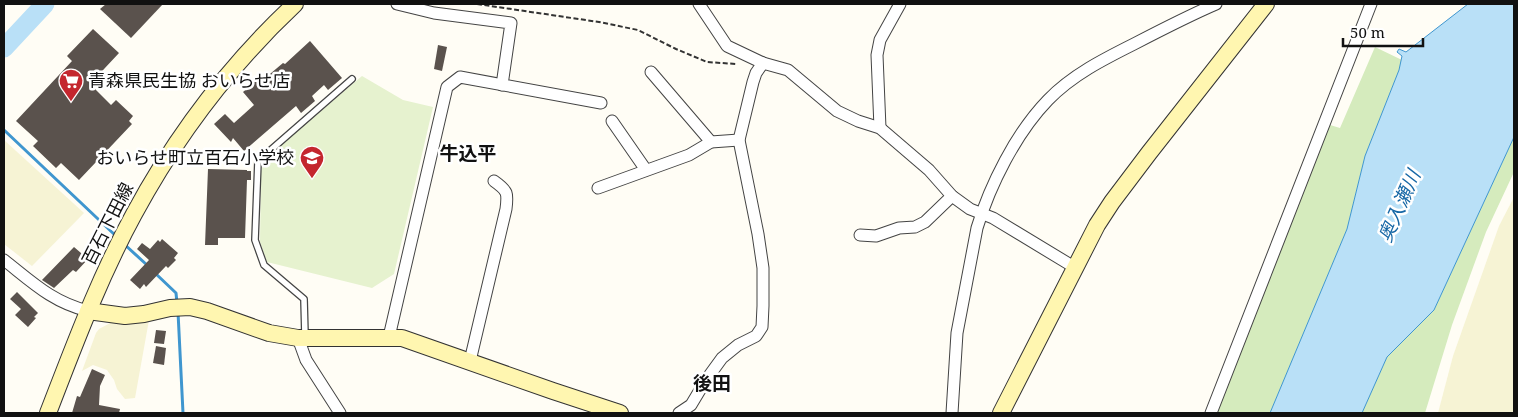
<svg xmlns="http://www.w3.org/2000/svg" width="1518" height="417" font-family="'Noto Serif','Noto Sans JP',serif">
  <rect width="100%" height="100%" fill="#fffdf5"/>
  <g fill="#f6f3d4">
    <polygon points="4,140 84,213 32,266 4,244"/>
    <polygon points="1514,197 1514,413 1438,413 1453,356 1499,226"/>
    <polygon points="149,320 135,398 125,399 117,389 114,380 107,370 93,365 82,371 96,333 99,329 114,321"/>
  </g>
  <g fill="#d5ebbd">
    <polygon points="1375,47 1402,60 1399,70 1365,156 1347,229 1270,413 1217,413 1330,125 1340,128"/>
    <polygon points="1514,137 1514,172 1486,232 1452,325 1425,413 1362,413 1387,357 1434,310"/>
  </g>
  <polygon fill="#e6f2cf" points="362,76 403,100 433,107 394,274 372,288 267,262 260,242 261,171 266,158"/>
  <polygon fill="#b9e0f7" stroke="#3f96cf" points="1468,4 1514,4 1514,137 1434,310 1387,357 1362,413 1270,413 1347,229 1365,156 1399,70 1402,56 1397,52 1399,49 1406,52"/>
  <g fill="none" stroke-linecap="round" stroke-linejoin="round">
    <g stroke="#3f96cf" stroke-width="3">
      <polyline points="4,130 116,236"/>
      <polyline points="124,244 147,265"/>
      <polyline points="155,273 176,293 177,303"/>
      <polyline points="178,312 183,413"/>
    </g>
    <polyline stroke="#b9e0f7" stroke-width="19" points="4,48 45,4"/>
  </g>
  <g fill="#5a524d">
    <polygon points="106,4 163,4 131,38 100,9"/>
    <polygon points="93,29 119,53 90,84 111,105 116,100 133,116 129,121 132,124 79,180 61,163 56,168 33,146 38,141 16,121 72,61 67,56"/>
    <polygon points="310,41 342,78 328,90 324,85 312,96 315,101 301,113 296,106 244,151 233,138 231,142 214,124 225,114 234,123 254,105 243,92 261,76 264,79 283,63 285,64"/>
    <polygon points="438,45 447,47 442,71 434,69"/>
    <polygon points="208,169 247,170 247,171 251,171 251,180 247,180 245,238 218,238 218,245 205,245"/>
    <polygon points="162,239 178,253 174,258 176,260 168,268 166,266 146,287 144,284 140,289 130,280 149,260 137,249 142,243 150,249 158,240 160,242"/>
    <polygon points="74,247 88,259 76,272 73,270 54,288 42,280"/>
    <polygon points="17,292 38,313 34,317 36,318 28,327 15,315 21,309 10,299"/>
    <polygon points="156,330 166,331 164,344 154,343"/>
    <polygon points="156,346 166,348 164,365 153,363"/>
    <polygon points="92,369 105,375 100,386 99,405 120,409 119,413 72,413 77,396 80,397"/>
  </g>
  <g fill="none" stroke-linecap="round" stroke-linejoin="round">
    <defs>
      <polyline id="lane" points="305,336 304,299 264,265 255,240 258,161 352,79"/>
      <g id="street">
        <polyline points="397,4 434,13 511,23 502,85"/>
        <polyline points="699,4 727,46 763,63 788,70 837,111 858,121 880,128 929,170 952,196 970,209 993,218 1074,267"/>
        <polyline points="651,72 711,142"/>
        <polyline points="612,121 646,170"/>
        <polyline points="880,128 877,55 880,40 900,4"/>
        <polyline points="598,188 689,155 711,142 739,140"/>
        <polyline points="860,235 876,236 899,228 915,227 925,222 952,196"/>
        <path d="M4 260C32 282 52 302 88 311"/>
        <polyline points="389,337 447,87 460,77 601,103"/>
        <polyline points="298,338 306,360 340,413"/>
        <path d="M470 361 506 209C508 193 508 191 494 181"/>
        <polyline points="679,413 691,405 706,380 722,358 738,345 756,336 762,327 763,306 763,268 758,234 739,140 753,82 756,73 763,63"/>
        <path d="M952 413 957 333 977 228C990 185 1016 133 1048 100 1072 75 1104 59 1134 44 1161 30 1188 16 1216 4"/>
        <polyline points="1211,413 1371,4"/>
      </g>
      <g id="secondary">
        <polyline points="88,311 125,316 144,314 170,308 190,307 207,311 269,333 298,338 402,338 553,391 620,413"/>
        <path d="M48 413C74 346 99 278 134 214 176 136 231 64 295 4"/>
        <polyline points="1001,413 1097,225 1112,202 1149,153 1266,4"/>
      </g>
    </defs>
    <use href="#lane" stroke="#444" stroke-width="8"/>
    <use href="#street" stroke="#444" stroke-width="13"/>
    <use href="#secondary" stroke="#333" stroke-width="18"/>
    <polyline stroke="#333" stroke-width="2" stroke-dasharray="5 2.5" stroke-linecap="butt" points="477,4 599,22 638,30 676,49 707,62 737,64"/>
    <use href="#lane" stroke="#fff" stroke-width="5.5"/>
    <use href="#street" stroke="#fff" stroke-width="11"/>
    <use href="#secondary" stroke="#fff6b0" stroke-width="16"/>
  </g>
  <defs>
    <symbol id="supermarket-pin" viewBox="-11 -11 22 30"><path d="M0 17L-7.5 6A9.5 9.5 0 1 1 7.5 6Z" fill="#c4262e" stroke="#fff"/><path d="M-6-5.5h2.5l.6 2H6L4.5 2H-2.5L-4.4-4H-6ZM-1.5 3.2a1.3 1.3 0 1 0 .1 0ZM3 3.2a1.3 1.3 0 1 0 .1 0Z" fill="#fff"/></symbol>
    <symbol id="school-pin" viewBox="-11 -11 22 30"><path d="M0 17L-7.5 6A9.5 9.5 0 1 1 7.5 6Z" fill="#c4262e" stroke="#fff"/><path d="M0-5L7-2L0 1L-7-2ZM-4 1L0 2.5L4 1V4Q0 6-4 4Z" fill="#fff"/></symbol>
  </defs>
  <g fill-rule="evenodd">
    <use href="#supermarket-pin" x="57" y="67" width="28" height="38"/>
    <use href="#school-pin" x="298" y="144" width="28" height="38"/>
  </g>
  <g text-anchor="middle" stroke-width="5" stroke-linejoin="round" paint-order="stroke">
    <g font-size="18" fill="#111" stroke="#fff" text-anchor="start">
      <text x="88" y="87">青森県民生協 おいらせ店</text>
      <text x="294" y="164" text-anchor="end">おいらせ町立百石小学校</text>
    </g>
    <g font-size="18" fill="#111" stroke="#fff">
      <text transform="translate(108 224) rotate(-63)" y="6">百石下田線</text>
    </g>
    <g font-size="19" font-weight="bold" fill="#111" stroke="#fff">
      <text x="468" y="160">牛込平</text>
      <text x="712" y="390">後田</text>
    </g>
    <g font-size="19" font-style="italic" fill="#1768a6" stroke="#fff">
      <text transform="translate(1399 206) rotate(-66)" y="7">奥入瀬川</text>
    </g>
  </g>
  <rect width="1518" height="417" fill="none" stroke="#111111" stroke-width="10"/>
  <path d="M1343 38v8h80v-8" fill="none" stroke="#111111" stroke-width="2.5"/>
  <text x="1350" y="38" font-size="15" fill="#111111" stroke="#ffffff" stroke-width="4" paint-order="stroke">50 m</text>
</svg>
